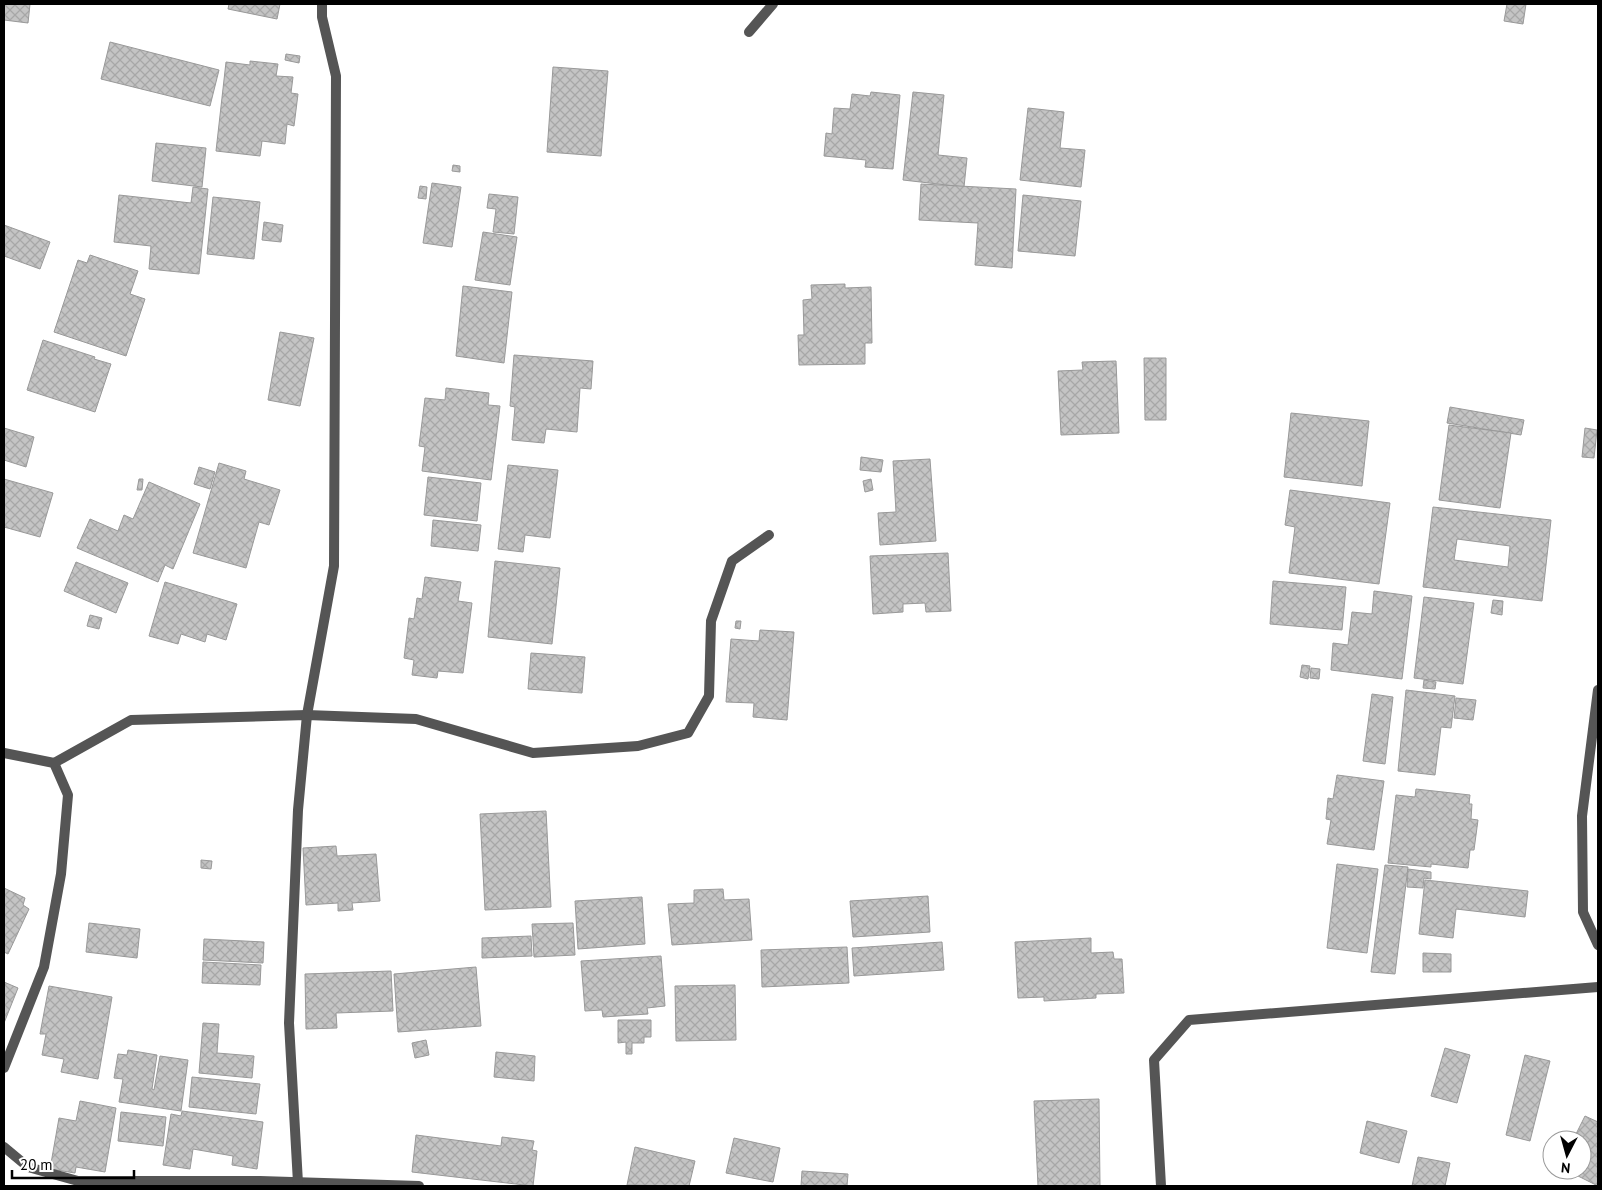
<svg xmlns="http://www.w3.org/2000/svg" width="1602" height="1190" font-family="'PT Sans',sans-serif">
  <defs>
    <pattern id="building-cross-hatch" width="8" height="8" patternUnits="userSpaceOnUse" patternTransform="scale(1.25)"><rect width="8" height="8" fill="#c4c4c4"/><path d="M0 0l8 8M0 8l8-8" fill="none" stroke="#a7a7a7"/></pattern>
  </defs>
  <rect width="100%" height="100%" fill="#fff"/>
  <g fill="url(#building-cross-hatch)" stroke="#999" fill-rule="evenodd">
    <polygon points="4,4 30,4 28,23 4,20"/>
    <polygon points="229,4 280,4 277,19 228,9"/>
    <polygon points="1507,4 1526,4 1523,24 1504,21"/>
    <polygon points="110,42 219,70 210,106 101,79"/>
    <polygon points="286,54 300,56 299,63 285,60"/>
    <polygon points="250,61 278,64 276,76 293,77 291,93 298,94 294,126 287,124 285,144 262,141 260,156 216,151 226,62 250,65"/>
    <polygon points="553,67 608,71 601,156 547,152"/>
    <polygon points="871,92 900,95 893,169 865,167 866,160 824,156 826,133 832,134 834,108 850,109 852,94 870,96"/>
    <polygon points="913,92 944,95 938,155 967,158 964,187 903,180"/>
    <polygon points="1028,108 1064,112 1060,148 1085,150 1081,187 1020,180"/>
    <polygon points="156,143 206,148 202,187 152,181"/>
    <polygon points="453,165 460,166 460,172 452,171"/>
    <polygon points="432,183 461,187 452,247 423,243"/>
    <polygon points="921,184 1016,189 1012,268 975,265 978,223 919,220"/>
    <polygon points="420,186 427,187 426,199 418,198"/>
    <polygon points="193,187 208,189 199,274 149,269 151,246 114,242 119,195 191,203"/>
    <polygon points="489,194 518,197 514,234 493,232 496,209 487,208"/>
    <polygon points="1023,195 1081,201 1075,256 1018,251"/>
    <polygon points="213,197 260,202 254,259 207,254"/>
    <polygon points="264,222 283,225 281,242 262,240"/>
    <polygon points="4,225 50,242 40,269 4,256"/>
    <polygon points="483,232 517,237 510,285 475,280"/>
    <polygon points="90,255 138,271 130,294 145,299 126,356 54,332 78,260 87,263"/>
    <polygon points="845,284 845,288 871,287 872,343 865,343 865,364 799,365 798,335 804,335 803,300 812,299 811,285"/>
    <polygon points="463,286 512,292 504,363 456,356"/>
    <polygon points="280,332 314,338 300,406 268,400"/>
    <polygon points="43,340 95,357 94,359 111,364 95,412 27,390"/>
    <polygon points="514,355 593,361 591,389 580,388 577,432 546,429 544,443 512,440 515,407 510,406"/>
    <polygon points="1144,358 1166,358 1166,420 1145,420"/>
    <polygon points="1116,361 1119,433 1061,435 1058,371 1083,370 1082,362"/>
    <polygon points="446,388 489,393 488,405 500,406 491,480 422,471 425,447 419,446 425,398 445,400"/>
    <polygon points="1450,407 1524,420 1521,435 1447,423"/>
    <polygon points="1291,413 1369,421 1362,486 1284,477"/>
    <polygon points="1449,425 1511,433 1500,508 1439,500"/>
    <polygon points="4,428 34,437 26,467 4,460"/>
    <polygon points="1585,428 1597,430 1594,458 1582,457"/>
    <polygon points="861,457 883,460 881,472 860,470"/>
    <polygon points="930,459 936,541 880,545 878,513 896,512 893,461"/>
    <polygon points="219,463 246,471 244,479 280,490 269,525 259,522 246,568 193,553"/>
    <polygon points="508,465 558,470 550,538 525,535 523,552 498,549"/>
    <polygon points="199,467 215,472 210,489 194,484"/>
    <polygon points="428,477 481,483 477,521 424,515"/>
    <polygon points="4,479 53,493 40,537 4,527"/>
    <polygon points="139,479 143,479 142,490 137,490"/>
    <polygon points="871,479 873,490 865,492 863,481"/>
    <polygon points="149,482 200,504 173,569 165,565 158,582 77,548 90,519 118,531 124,515 133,519"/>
    <polygon points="1290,490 1390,503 1379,584 1289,573 1295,527 1285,525"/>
    <path d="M1433 507 1551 520 1542 601 1423 587ZM1457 539 1510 546 1508 567 1454 560Z"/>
    <polygon points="433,520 481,525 478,551 431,546"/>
    <polygon points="948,553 951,611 926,612 925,603 903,604 903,612 873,614 870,556"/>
    <polygon points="495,561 560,568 552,644 488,637"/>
    <polygon points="76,562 128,583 116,613 64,591"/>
    <polygon points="425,577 461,582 458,601 472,603 463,673 438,671 437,678 412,675 414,660 404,658 409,618 414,619 417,598 422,599"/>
    <polygon points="1273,581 1346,587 1342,630 1270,624"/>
    <polygon points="165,582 237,604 226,640 207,634 205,642 181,634 178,644 149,636"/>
    <polygon points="1374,591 1412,596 1402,679 1331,670 1333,643 1348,645 1352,612 1372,614"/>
    <polygon points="1424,597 1474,603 1463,684 1414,678"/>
    <polygon points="1493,600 1503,601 1502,615 1491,613"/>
    <polygon points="90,615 102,618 99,629 87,626"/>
    <polygon points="736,621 741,621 740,629 735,628"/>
    <polygon points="760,630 794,632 787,720 753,717 754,703 726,702 731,639 759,641"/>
    <polygon points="531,653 585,657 582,693 528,689"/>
    <polygon points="1302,665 1310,666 1308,679 1300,677"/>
    <polygon points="1311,668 1320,669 1319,679 1310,678"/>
    <polygon points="1424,680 1436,682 1435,689 1423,688"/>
    <polygon points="1406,690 1455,696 1451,728 1441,727 1435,775 1398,771"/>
    <polygon points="1372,694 1393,697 1385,764 1363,761"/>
    <polygon points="1456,698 1476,700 1473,720 1454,718"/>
    <polygon points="1337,775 1384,781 1374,850 1327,844 1331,820 1326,819 1328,798 1333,799"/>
    <polygon points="1416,789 1470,795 1469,804 1472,804 1471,819 1478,820 1474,850 1470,850 1468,868 1431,864 1431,867 1388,863 1396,795 1415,797"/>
    <polygon points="546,811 551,907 485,910 480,814"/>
    <polygon points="336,846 337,856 376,854 380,901 352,903 353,910 338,911 338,903 306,905 303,848"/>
    <polygon points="201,860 212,861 211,869 201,868"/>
    <polygon points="1337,864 1378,869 1367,953 1327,948"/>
    <polygon points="1385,865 1408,867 1395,974 1371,972"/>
    <polygon points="1408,869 1431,872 1431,879 1424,878 1423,888 1407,887"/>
    <polygon points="1425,880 1528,891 1525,917 1456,909 1453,938 1419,934"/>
    <polygon points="4,888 25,898 23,905 29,909 8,954 4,952"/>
    <polygon points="723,889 724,900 749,899 752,940 672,945 668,904 694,903 694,890"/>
    <polygon points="928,896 930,932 853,937 850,901"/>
    <polygon points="642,897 645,944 578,949 575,901"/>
    <polygon points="89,923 140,929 137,958 86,952"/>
    <polygon points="573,923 575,955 534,957 532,924"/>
    <polygon points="531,936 532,956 482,958 482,938"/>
    <polygon points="1091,938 1091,953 1113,952 1114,959 1122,959 1124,993 1096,994 1096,998 1044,1001 1044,997 1018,998 1015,942"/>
    <polygon points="204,939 264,942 263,963 203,960"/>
    <polygon points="942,942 944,970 854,976 852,948"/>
    <polygon points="847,947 849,983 762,987 761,950"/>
    <polygon points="1423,953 1451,954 1451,972 1423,972"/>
    <polygon points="661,956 665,1006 647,1008 648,1014 603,1017 602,1010 585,1011 581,961"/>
    <polygon points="203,962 261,965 260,985 202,983"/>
    <polygon points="476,967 481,1026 398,1032 394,974"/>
    <polygon points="391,971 393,1011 336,1013 337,1028 306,1029 305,974"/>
    <polygon points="4,982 18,988 4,1023"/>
    <polygon points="735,985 736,1040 676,1041 675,986"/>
    <polygon points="49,986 112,997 98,1079 61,1072 64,1059 42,1055 46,1034 40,1034"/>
    <polygon points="618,1020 651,1020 651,1037 644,1037 644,1043 632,1043 632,1054 626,1054 626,1042 618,1043"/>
    <polygon points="203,1023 219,1024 217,1053 254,1056 252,1078 199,1073"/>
    <polygon points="426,1040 429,1055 415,1058 412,1043"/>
    <polygon points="1445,1048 1470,1055 1457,1103 1431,1096"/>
    <polygon points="128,1050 157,1055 152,1089 154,1090 160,1056 188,1060 181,1111 119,1102 123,1079 114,1078 118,1054 127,1055"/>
    <polygon points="496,1052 535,1056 534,1081 494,1077"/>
    <polygon points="1525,1055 1550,1061 1530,1141 1506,1135"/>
    <polygon points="192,1077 260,1084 256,1114 189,1107"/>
    <polygon points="1099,1099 1100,1186 1038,1186 1034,1101"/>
    <polygon points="80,1101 116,1108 105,1172 76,1167 75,1173 50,1169 59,1118 76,1121"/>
    <polygon points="182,1111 263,1122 257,1169 232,1165 233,1156 193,1149 190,1169 163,1165 171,1114 181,1116"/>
    <polygon points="121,1112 166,1117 163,1146 118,1141"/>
    <polygon points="1585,1116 1598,1122 1598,1186 1566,1170 1582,1170 1582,1140 1573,1140"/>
    <polygon points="1367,1121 1407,1131 1399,1163 1360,1153"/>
    <polygon points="416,1135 501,1146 502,1137 534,1141 532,1150 537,1151 533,1186 412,1172"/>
    <polygon points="734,1138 780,1148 773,1182 726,1173"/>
    <polygon points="635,1147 695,1161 689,1186 627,1185"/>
    <polygon points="1418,1157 1450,1163 1445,1186 1412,1186"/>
    <polygon points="802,1171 848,1174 847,1186 801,1186"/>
  </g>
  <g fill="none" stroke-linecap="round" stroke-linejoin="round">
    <g stroke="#555" stroke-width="10">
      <polyline points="749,32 773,4"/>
      <polyline points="1598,690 1582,816 1583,912 1598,945"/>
      <polyline points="4,753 54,763 68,795 61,874 44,967 4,1068"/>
      <polyline points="54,763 131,720 307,715 416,719 533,753 638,746 688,733 709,696 711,621 732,561 769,535"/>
      <polyline points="4,1147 28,1167 78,1181 260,1181 419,1186"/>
      <polyline points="298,1183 289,1023 298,810 307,715 334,566 336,76 322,17 322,4"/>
      <polyline points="1161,1186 1154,1060 1189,1020 1598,987"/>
    </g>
  </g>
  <rect width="1602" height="1190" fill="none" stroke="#000000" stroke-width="10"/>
  <g transform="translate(1567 1155) rotate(186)"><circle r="24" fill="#ffffff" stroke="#999999"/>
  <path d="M0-4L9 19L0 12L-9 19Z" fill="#000000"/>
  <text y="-8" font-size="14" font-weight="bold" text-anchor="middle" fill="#000000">N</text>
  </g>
  <path d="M12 1170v8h122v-8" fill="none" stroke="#000000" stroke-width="2.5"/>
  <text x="20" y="1170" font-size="15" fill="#000000" stroke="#ffffff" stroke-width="4" paint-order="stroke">20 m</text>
</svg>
